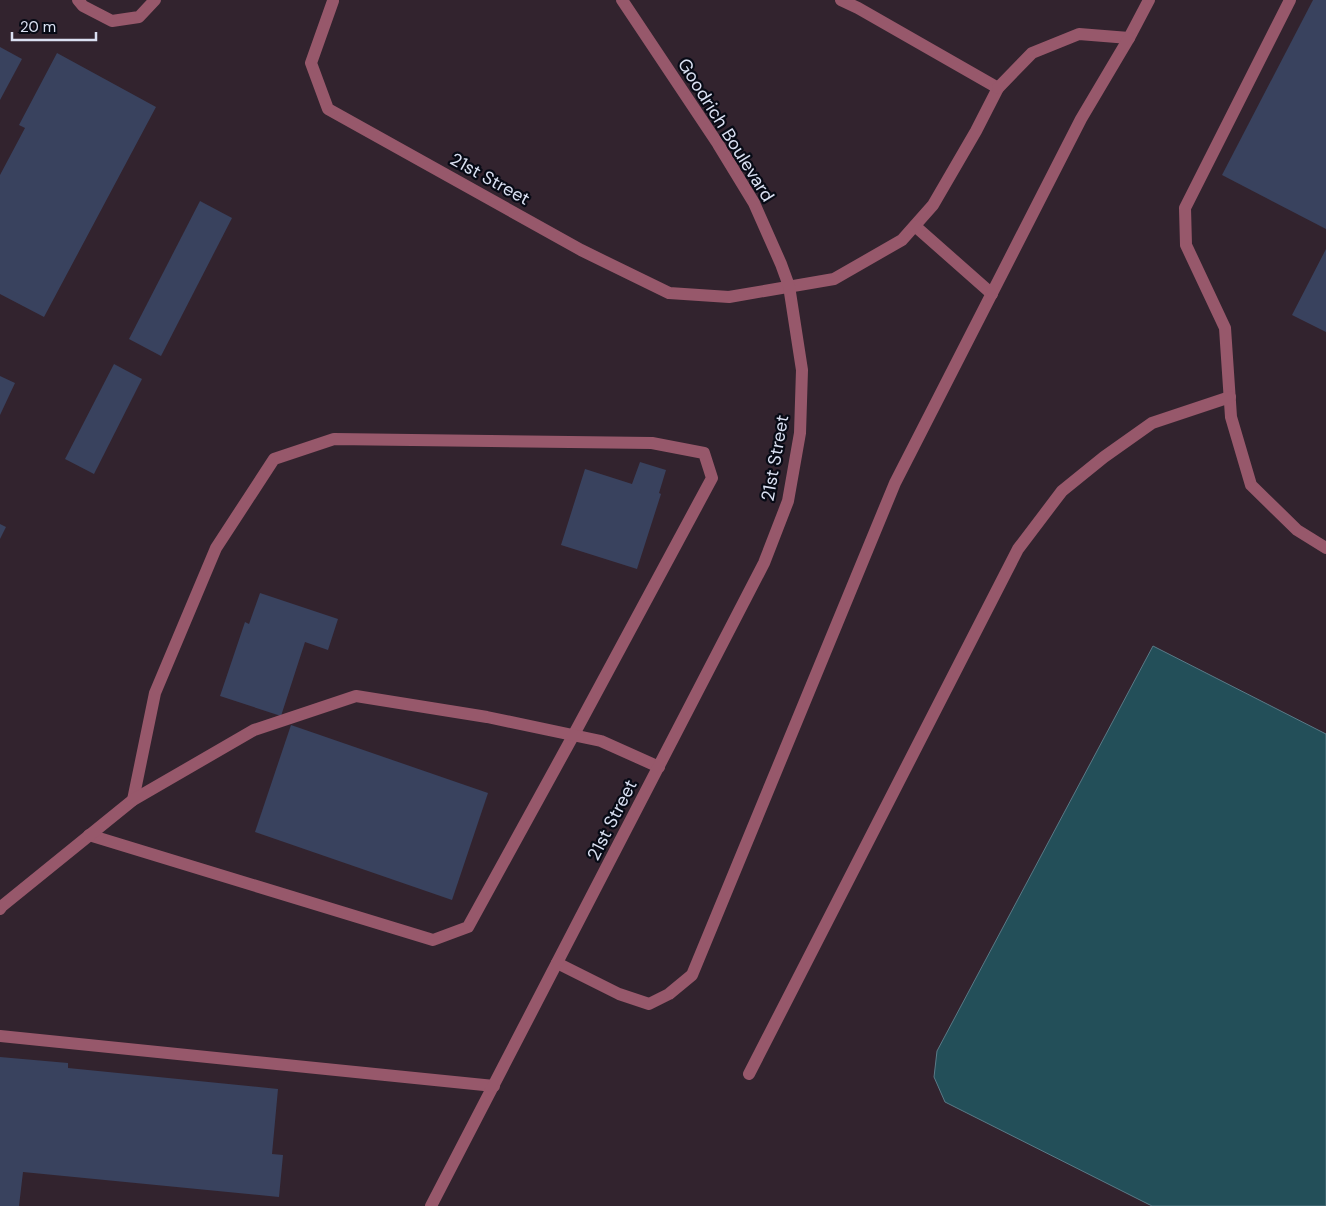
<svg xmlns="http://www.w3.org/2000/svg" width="1326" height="1206" font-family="'DM Sans',sans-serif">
  <rect width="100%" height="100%" fill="#181f39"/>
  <rect fill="#32232e" x="0" y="0" width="1326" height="1206"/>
  <polygon fill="#234f59" stroke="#5a7a87" points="1153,646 1326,734 1326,1206 1152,1206 945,1102 934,1077 937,1051"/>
  <g fill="#39425e">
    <polygon points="1313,0 1326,0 1326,229 1222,175"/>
    <polygon points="0,47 22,59 0,100"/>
    <polygon points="57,53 156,107 44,317 0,294 0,175 25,128 19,125"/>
    <polygon points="200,201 232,218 161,356 129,339"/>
    <polygon points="1326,249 1326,332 1292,315"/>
    <polygon points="114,364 142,379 94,474 65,459"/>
    <polygon points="0,376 15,383 0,415"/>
    <polygon points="640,462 666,470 659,493 661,494 637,569 561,545 585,469 632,484"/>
    <polygon points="0,524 6,527 0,539"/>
    <polygon points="260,593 338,619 328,650 305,642 281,716 220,696 245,622 249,624"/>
    <polygon points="291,725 488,793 452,900 255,832"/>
    <polygon points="0,1057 68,1063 68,1068 278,1089 272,1154 283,1155 279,1197 23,1172 19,1206 0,1206"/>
  </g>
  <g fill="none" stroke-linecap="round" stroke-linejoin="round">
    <g stroke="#97586b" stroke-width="12">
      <polyline points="78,0 83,6 112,21 139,17 155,0"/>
      <polyline points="1290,0 1185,208 1186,245 1225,328 1231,417 1251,485 1297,530 1326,548"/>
      <polyline points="333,1 311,63 328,109 581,250 669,293 729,297 834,279 902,240 933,205 976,131 998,88 858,8 841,0"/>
      <polyline points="998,88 1032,53 1079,34 1129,38 1149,0"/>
      <polyline points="915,226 992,294"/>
      <polyline points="89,835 433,940 468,927 573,736 712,478 704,453 652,443 334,439 274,459 216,548 155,693 133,800"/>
      <polyline points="0,909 2,906 133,800 254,730 356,696 487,717 601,741 659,767"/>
      <polyline points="557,963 619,994 649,1004 669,994 692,975 895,483 1081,119 1129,38"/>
      <polyline points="0,1036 494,1086"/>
      <polyline points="749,1074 1018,549 1062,491 1104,457 1152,423 1230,397"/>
      <polyline points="431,1206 764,563 788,501 800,433 802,370 789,286 781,264 754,203 718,144 622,0"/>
    </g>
  </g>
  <g text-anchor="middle" stroke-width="4.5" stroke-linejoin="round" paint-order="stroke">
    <g font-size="18" fill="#dae0f2" stroke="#070a15">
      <text transform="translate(726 130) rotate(58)" y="6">Goodrich Boulevard</text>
      <text transform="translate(490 179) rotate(29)" y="6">21st Street</text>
      <text transform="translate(775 458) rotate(-80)" y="6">21st Street</text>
      <text transform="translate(612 820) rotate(-63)" y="6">21st Street</text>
    </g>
  </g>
  <path d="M12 32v8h84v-8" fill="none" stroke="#dae0f2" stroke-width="2.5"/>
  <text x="20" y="32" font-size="15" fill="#dae0f2" stroke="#070a15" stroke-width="4" paint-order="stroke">20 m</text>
</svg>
